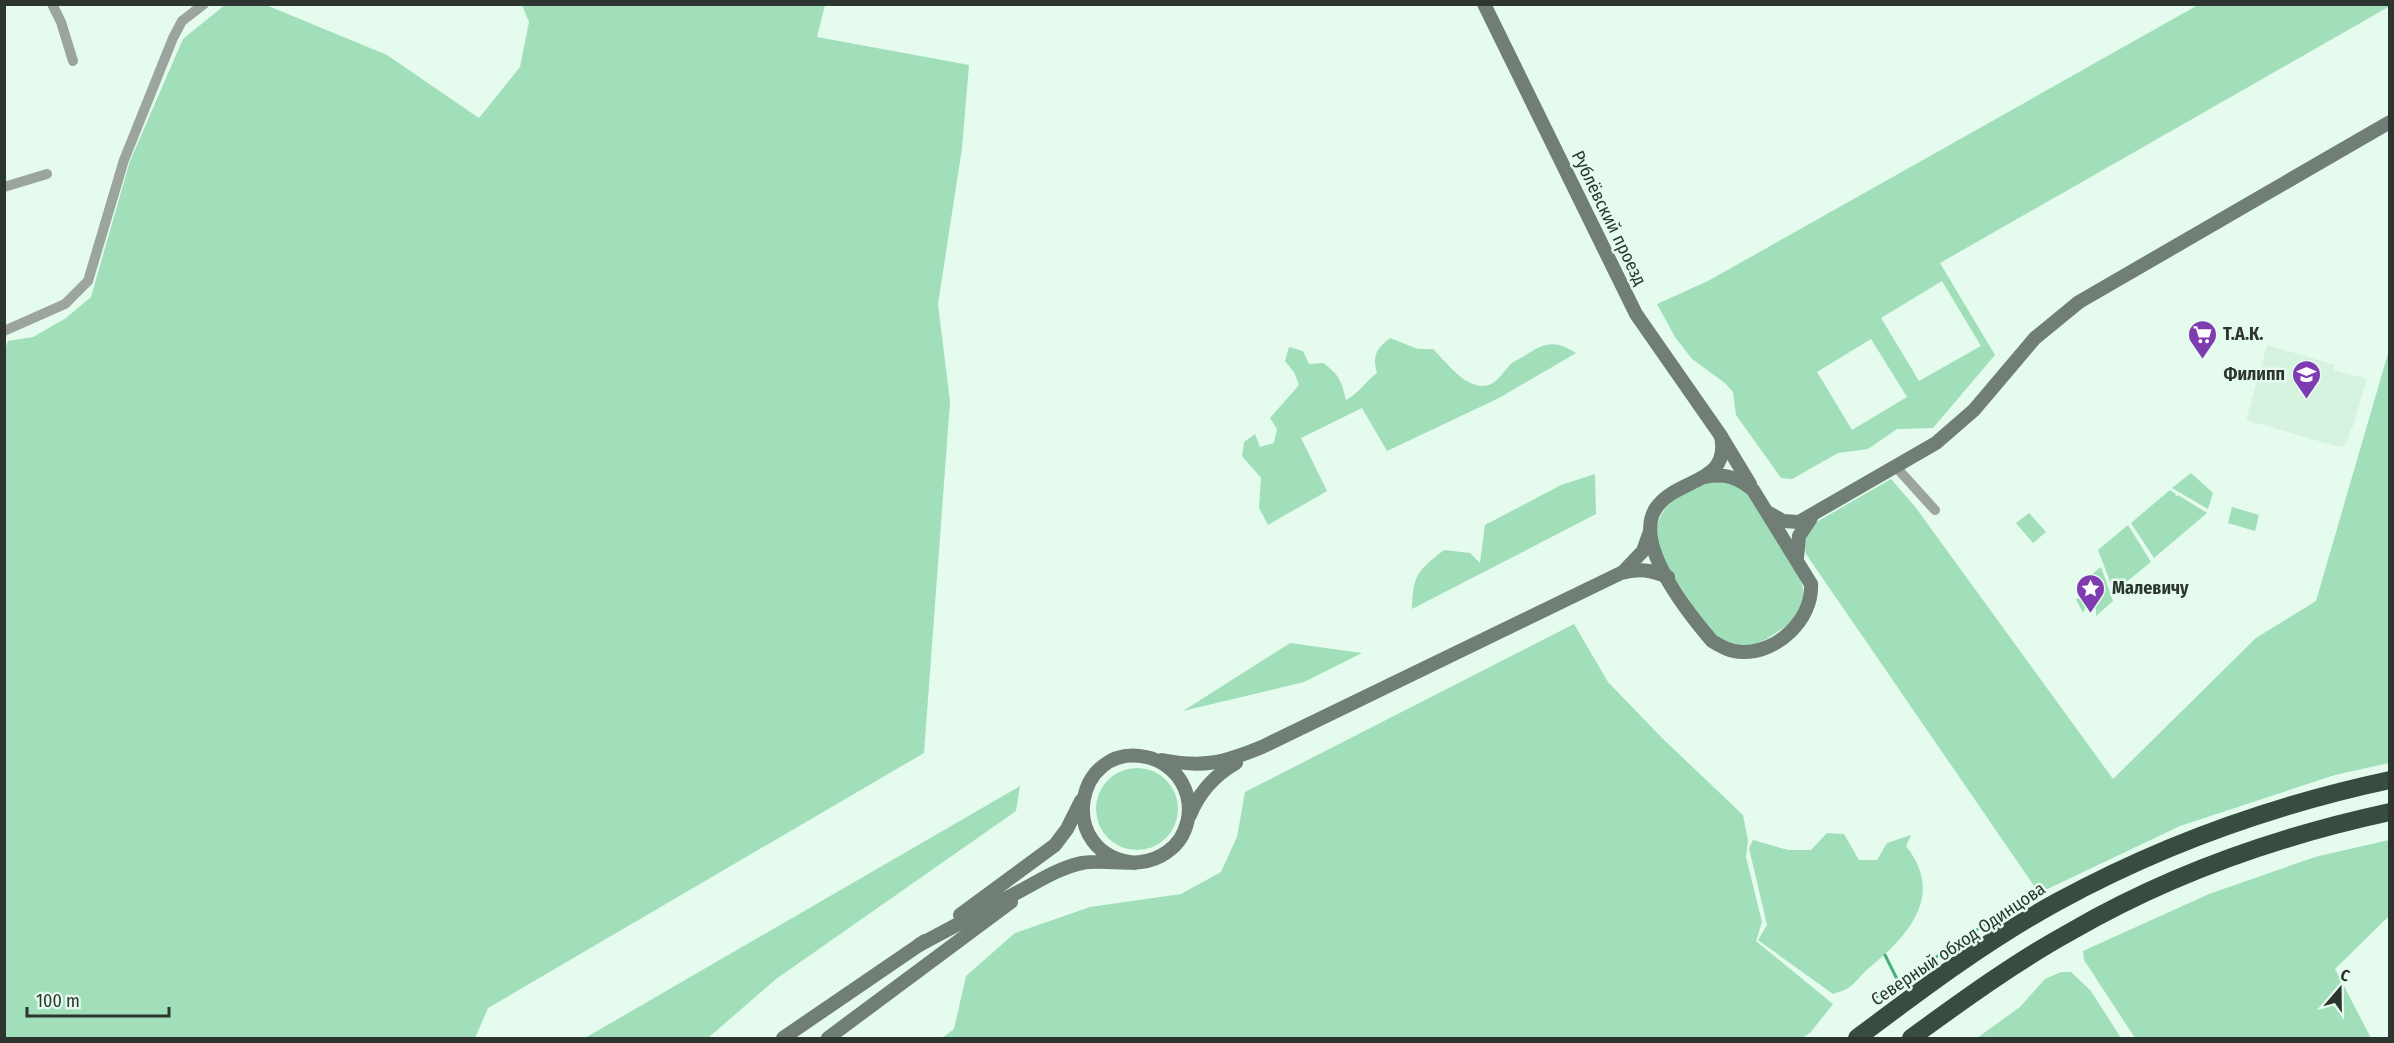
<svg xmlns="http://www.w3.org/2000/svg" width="2394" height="1043" font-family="'Fira Sans Condensed',sans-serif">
  <rect width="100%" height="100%" fill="#e4fbed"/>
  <polygon fill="#d5f3df" points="2267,345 2335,365 2334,370 2367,379 2352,429 2350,429 2350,436 2344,446 2339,447 2246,420"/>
  <g fill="#a0dfb9" fill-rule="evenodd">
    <polygon points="226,4 266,5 387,55 479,118 520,67 529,22 522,5 825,5 817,37 969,65 962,148 938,304 950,402 924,753 488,1008 475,1038 5,1038 5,349 8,341 33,337 66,318 91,297 130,161 183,39"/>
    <path d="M2198 5 2390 6 1940 263 1995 355 1933 428 1897 429 1868 449 1838 453 1792 479 1781 478 1736 415 1733 392 1725 383 1692 359 1675 337 1657 304 1708 281ZM1942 281 1981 346 1919 381 1881 318ZM1871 339 1907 397 1852 430 1817 372Z"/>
    <path d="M1390 338 1418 349H1433C1445 361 1460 381 1476 385 1494 390 1500 375 1510 365 1514 360 1521 359 1526 355 1545 342 1556 340 1576 353L1499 398 1387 451 1362 408 1301 438 1327 491 1268 525 1259 508 1261 478 1242 456 1244 442 1255 434 1260 447 1274 443 1277 429 1270 418 1299 385 1294 372 1285 361 1289 347 1303 351 1309 364 1323 363C1339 374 1342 382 1346 400 1359 393 1365 382 1377 373 1372 356 1376 349 1390 338Z"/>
    <path d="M2389 350V763L2335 775 2180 826 2039 893 1806 554C1803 541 1806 535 1813 524L1891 479 1916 508 2113 779 2256 638 2316 601Z"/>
    <polygon points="2191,473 2213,493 2208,509 2172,488"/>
    <path d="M1595 474 1596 514 1412 609C1413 575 1417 571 1444 550L1470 553 1480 563 1485 525 1561 485Z"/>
    <path d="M1715 481C1724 483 1733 483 1741 489 1754 499 1762 516 1771 529 1787 554 1826 600 1788 625 1774 634 1756 649 1738 646 1710 642 1699 616 1685 594 1677 582 1663 566 1658 552 1647 512 1680 488 1715 481Z"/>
    <polygon points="2170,490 2176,494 2175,497 2178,495 2207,513 2154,558 2131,523"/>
    <polygon points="2232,507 2259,515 2255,531 2228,523"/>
    <polygon points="2029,513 2046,532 2033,543 2016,523"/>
    <polygon points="2128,525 2151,562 2114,592 2098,550"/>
    <polygon points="2101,567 2113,601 2096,616 2096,609 2091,604 2086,606 2083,613 2076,599 2085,596 2087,590 2081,583"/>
    <polygon points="1574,624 1608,682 1662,738 1743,815 1748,840 1746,857 1762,922 1756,941 1833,1004 1810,1033 1802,1038 942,1038 954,1029 966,976 1015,933 1090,907 1181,894 1221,872 1237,837 1245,792"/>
    <polygon points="1290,643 1362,653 1304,682 1183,711"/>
    <circle cx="1137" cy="809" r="41"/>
    <polygon points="1020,786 1016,811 776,979 708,1038 585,1038"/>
    <path d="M1827 833 1844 834 1859 860H1877L1887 843 1911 835 1906 846C1945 895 1909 935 1869 968 1853 982 1855 988 1833 994L1758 940 1767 925 1749 848 1753 840 1788 850H1811Z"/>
    <polygon points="2389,840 2389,916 2335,969 2371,1038 2135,1038 2084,960 2083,951 2209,894 2315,857"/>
    <polygon points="2061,972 2071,972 2091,991 2121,1038 1977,1038 2020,1007 2045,979"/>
  </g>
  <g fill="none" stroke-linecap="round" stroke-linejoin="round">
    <g stroke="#45b079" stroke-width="3">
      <polyline points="1885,955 1898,981"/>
      <polyline points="1875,998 2017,903"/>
    </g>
    <g stroke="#9ba59e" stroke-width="10">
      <polyline points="52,4 61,22 73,61"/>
      <polyline points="4,187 47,174"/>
      <polyline points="4,331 65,304 88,281 124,160 173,38 182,21 204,4"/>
      <polyline points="1896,467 1935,510"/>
    </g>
    <g stroke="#707e75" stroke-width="14">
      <polyline points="1484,4 1636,314 1721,436 1750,484"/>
      <path d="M1704 477C1725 473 1737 477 1753 490L1811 584C1813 619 1778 653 1742 652 1731 652 1722 647 1712 641 1689 614 1632 544 1656 508 1677 477 1731 485 1721 436"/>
      <polyline points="1769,513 1783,521 1799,522 1936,443 1974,410 2035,338 2079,302 2390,122"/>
      <polyline points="1797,558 1799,536 1811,518"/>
      <polyline points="1623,572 1643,551 1649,534"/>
      <path d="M1162 760C1203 768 1223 763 1262 747L1621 573C1639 568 1651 570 1668 577"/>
      <path d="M1190 815C1199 793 1215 775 1236 763"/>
      <polyline points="960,915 1055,845 1067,829 1081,801"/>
      <path d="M919 945C953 927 986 909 1020 891 1039 881 1061 867 1082 863 1110 858 1141 871 1167 852 1189 837 1195 806 1182 783 1175 770 1161 760 1146 757 1074 742 1055 855 1135 863"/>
      <polyline points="783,1038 925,941"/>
      <polyline points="828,1038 1011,902"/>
    </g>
    <g stroke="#394c40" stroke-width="18">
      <path d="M1857 1038C1921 990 1986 941 2057 902 2161 845 2273 805 2390 780"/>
      <path d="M1911 1038C1962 1001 2014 963 2070 932 2168 875 2279 836 2390 812"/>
    </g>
  </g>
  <defs>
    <symbol id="supermarket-pin" viewBox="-11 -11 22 30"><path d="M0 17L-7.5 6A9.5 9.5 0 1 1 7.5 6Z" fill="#7e3cb0" stroke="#e4fbed"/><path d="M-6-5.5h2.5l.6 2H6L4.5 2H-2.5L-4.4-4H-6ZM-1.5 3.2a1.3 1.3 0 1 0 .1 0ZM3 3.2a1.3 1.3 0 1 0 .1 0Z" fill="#fff"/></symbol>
    <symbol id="school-pin" viewBox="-11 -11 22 30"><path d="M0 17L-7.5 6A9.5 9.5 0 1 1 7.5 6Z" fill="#7e3cb0" stroke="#e4fbed"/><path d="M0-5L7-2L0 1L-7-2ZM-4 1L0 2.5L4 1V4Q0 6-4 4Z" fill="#fff"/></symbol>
    <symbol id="sight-pin" viewBox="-11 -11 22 30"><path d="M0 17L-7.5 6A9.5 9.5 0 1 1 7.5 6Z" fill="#7e3cb0" stroke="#e4fbed"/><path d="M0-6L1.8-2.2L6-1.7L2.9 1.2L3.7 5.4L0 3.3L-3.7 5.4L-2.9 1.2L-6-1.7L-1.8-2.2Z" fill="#fff"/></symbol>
  </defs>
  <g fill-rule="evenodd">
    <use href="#supermarket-pin" x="2186" y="318" width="33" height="45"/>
    <use href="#school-pin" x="2290" y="358" width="33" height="45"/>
    <use href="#sight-pin" x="2074" y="572" width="33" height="45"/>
  </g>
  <g text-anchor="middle" stroke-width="5" stroke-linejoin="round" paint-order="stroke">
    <g font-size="18" fill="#2c352f" stroke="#e4fbed">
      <text transform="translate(1609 218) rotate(64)" y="6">Рублёвский проезд</text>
      <text transform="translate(1958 944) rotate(-34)" y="6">Северный обход Одинцова</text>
    </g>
    <g font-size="18" font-weight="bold" fill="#2c352f" stroke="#e4fbed" text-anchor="start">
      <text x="2223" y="340">Т.А.К.</text>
      <text x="2285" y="380" text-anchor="end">Филипп</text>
      <text x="2112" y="594">Малевичу</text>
    </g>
  </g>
  <rect width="2394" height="1043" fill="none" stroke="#2c352f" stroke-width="12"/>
  <g transform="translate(2340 989) rotate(20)" stroke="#e4fbed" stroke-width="4.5" paint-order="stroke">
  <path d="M0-4.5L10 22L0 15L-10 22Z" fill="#2c352f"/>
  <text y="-9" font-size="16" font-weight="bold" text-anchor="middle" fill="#2c352f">С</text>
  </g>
  <path d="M27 1007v9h142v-9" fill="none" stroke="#2c352f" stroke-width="3"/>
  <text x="36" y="1007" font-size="18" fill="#2c352f" stroke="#e4fbed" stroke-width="4.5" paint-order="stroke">100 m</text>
</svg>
